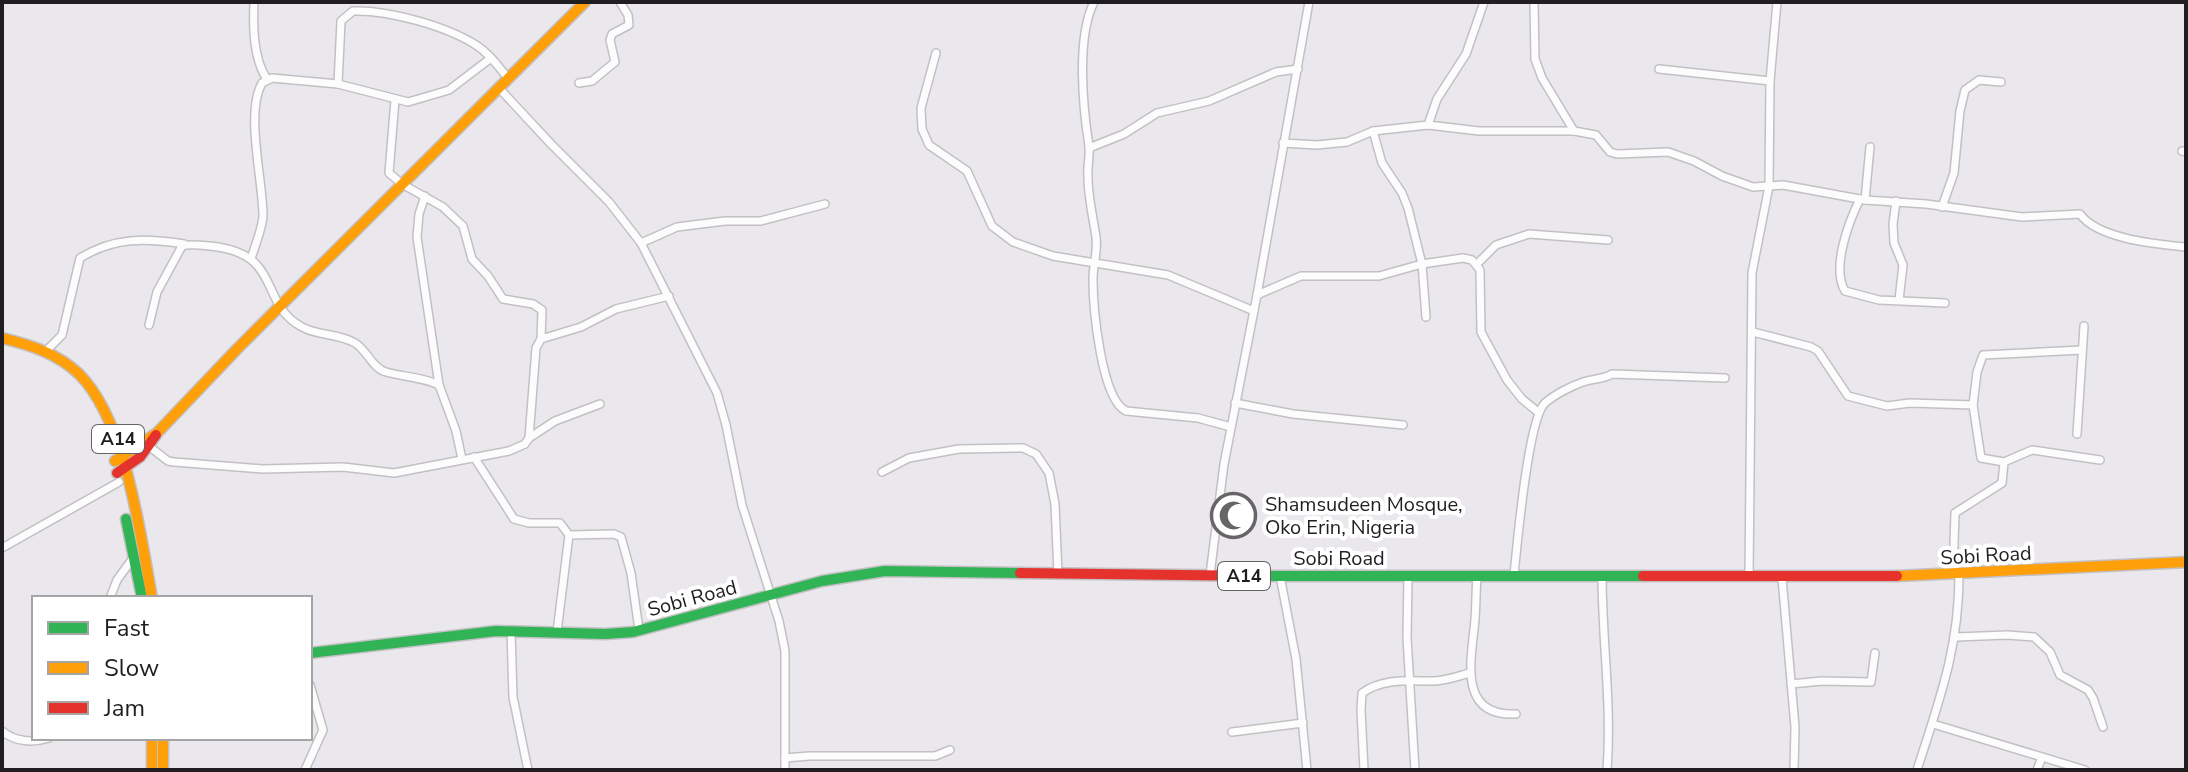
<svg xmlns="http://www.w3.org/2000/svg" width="2188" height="772" font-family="'Nunito Sans',sans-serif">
  <rect width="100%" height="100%" fill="#ebe8ed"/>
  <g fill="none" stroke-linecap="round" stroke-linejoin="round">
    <defs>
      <g id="street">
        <path d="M254 2C253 26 253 59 267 79"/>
        <path d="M1094 2C1076 38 1083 108 1089 146 1090 157 1087 167 1088 177 1088 197 1093 217 1096 237 1098 251 1093 265 1093 279 1093 307 1101 399 1126 411L1198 418 1231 427"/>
        <polyline points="1534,2 1535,59 1542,78 1574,131"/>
        <polyline points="936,53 921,108 922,129 929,145 967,171 992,226 1013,242 1053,256 1168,275 1254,311"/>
        <polyline points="1659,69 1770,81"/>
        <polyline points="579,83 592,81 615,62 610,40 612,34 629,25 628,15 620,2"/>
        <path d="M338 84 341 21 353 11C389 10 446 26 476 45 489 53 498 66 507 77"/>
        <polyline points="498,87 551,144 609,202 641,243 717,393 726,425 742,505 779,621 785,651 785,770"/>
        <polyline points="395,100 389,173 402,184 443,207 463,226 472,259 488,276 503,299 533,304 542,310 541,339"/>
        <polyline points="1428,125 1437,99 1466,54 1484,2"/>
        <polyline points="1373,131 1382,163 1402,193 1408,208 1422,264 1426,317"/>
        <path d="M1283 143 1317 145 1347 142 1373 131 1428 125 1479 131H1574L1596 135 1610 152 1617 154 1668 152 1694 161 1722 176 1753 187 1783 185 1865 200 1926 204 2022 217 2080 214C2098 239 2156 244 2186 247"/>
        <polyline points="1089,148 1124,134 1157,113 1209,101 1276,72 1298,69"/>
        <polyline points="2182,151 2186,152"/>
        <polyline points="425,196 419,214 417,237 439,385"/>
        <path d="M1860 199C1849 221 1831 268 1845 291L1879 300 1945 303"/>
        <polyline points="1865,200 1870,147"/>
        <polyline points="1896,201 1893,224 1894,243 1903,265 1899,300"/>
        <polyline points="1942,207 1954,173 1960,111 1965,90 1979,80 2001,82"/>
        <polyline points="641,243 677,227 725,221 761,221 825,204"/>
        <path d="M251 259C255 245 262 230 263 216 263 180 245 113 262 83L272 78 338 84 408 102 449 90 491 58"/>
        <polyline points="1477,264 1496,245 1529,234 1608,240"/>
        <polyline points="1257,295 1301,276 1379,276 1422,264 1463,258 1472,260 1480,270 1481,332 1507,380 1522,399 1538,412"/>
        <path d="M149 325 157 292 182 246C192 243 206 246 218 247 282 257 259 304 302 327 318 336 338 333 355 343 367 350 372 368 386 372 403 377 423 377 439 385L456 431 462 459"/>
        <polyline points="1753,332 1811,347 1818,351 1848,396 1887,406 1910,403 1973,405 1977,372 1983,355 2082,350"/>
        <path d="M47 350 62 335 80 258C114 237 146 238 184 244"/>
        <polyline points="1235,403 1293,414 1403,425"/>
        <polyline points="1973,405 1981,458 2004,462"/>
        <polyline points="2077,434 2084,326"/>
        <polyline points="529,438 555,421 600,404"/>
        <polyline points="150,447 168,461 174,462 263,469 343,467 394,473 509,451 525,444 529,438 536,348 541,339 581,327 616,309 669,296"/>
        <polyline points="474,457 514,519 529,523 560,523 569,535 614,534 621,537 631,573 639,630"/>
        <polyline points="882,472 909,458 959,449 1023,448 1036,454 1049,473 1055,504 1058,574"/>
        <polyline points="2,548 119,482"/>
        <polyline points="1210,575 1224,464 1257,295 1309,2"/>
        <path d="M1477 575C1476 590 1476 605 1475 619 1472 657 1456 717 1516 714"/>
        <path d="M1514 575C1517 546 1528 419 1545 403 1554 395 1571 386 1583 382 1594 378 1602 380 1612 374L1725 378"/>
        <path d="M1602 575C1602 640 1612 705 1607 770"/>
        <polyline points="1953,575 1955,513 2002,483 2004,462 2032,450 2100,460"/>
        <polyline points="1280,576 1296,659 1307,770"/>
        <polyline points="1408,576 1407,638 1415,770"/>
        <polyline points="1749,577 1752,273 1769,186 1770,81 1777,2"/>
        <polyline points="1782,578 1795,727 1794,770"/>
        <polyline points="110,598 117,580 133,558"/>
        <polyline points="511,631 513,697 528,770"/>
        <polyline points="557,632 569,535"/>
        <polyline points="1956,637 2007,635 2034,637 2050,652 2060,675 2088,690 2093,698 2103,727"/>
        <polyline points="1791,684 1822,681 1871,682 1875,653"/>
        <polyline points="1933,724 2085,770"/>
        <path d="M2 731C15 742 33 743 49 738"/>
        <polyline points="1232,732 1303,723"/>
        <polyline points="785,758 809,756 935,756 950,750"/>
        <polyline points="305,770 323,730 310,685"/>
        <path d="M1364 770 1361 710 1362 693C1383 678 1408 681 1432 681 1445 681 1458 676 1470 673"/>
        <path d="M1917 770C1939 701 1959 649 1959 575"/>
        <polyline points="2037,770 2042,757"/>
      </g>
      <g id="fast">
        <polyline points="126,519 142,598"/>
        <polyline points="1264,576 1643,576"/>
        <polyline points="310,653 496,631 605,634 633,632 822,581 885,571 1020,573"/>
      </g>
      <g id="slow">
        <path d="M2 338C30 345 57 353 79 374 126 421 140 533 152 598"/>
        <polyline points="115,461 157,433 238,348 585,2"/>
        <polyline points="1897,576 2186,562"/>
        <polyline points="152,738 152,770"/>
        <polyline points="163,738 163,770"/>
      </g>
      <g id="jam">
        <polyline points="117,473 140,457 156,435"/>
        <polyline points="1020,573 1264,576"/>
        <polyline points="1643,576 1897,576"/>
      </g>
    </defs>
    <use href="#street" stroke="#c2c0c3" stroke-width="10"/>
    <use href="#fast" stroke="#c2c0c3" stroke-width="13"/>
    <use href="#slow" stroke="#c2c0c3" stroke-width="13"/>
    <use href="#jam" stroke="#c2c0c3" stroke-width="13"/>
    <use href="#street" stroke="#fcfcfc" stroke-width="7"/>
    <use href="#fast" stroke="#30b455" stroke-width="10"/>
    <use href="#slow" stroke="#ff9f0a" stroke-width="10"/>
    <use href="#jam" stroke="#e5322d" stroke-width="10"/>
  </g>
  <defs>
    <symbol id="mosque-ring" viewBox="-11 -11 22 22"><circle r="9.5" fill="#fff" stroke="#676568" stroke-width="1.5"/><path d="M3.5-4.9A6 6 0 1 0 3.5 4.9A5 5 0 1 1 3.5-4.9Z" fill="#676568"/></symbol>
  </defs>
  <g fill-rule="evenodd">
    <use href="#mosque-ring" x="1208" y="490" width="51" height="51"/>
  </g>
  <g text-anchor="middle" stroke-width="8" stroke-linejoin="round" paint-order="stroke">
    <g fill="#fff" stroke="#636264" stroke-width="2">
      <rect x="92" y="425" width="52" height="28" rx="6"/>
      <rect x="1218" y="562" width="52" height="28" rx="6"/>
    </g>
    <g font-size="18" font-weight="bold" fill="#201e21">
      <text x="118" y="445">A14</text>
      <text x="1244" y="582">A14</text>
    </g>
    <g font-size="20" fill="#201e21" stroke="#fff" text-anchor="start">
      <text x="1265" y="511">Shamsudeen Mosque,<tspan x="1265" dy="23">Oko Erin, Nigeria</tspan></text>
    </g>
    <g font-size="20" fill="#201e21" stroke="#fff">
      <text transform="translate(1986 555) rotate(-3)" y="7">Sobi Road</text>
      <text x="1339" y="565">Sobi Road</text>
      <text transform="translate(692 598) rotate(-15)" y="7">Sobi Road</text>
    </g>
  </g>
  <rect width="2188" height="772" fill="none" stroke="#201e21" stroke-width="8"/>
  <rect x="32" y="596" width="280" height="144" fill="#ffffff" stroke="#a6a5a6" stroke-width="2"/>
  <rect x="48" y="622" width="40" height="12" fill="#30b455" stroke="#a6a5a6" stroke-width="2"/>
  <text x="104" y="636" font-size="24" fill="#201e21">Fast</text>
  <rect x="48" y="662" width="40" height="12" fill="#ff9f0a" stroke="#a6a5a6" stroke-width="2"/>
  <text x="104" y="676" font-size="24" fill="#201e21">Slow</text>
  <rect x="48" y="702" width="40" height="12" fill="#e5322d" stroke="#a6a5a6" stroke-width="2"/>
  <text x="104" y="716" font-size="24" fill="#201e21">Jam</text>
</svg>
